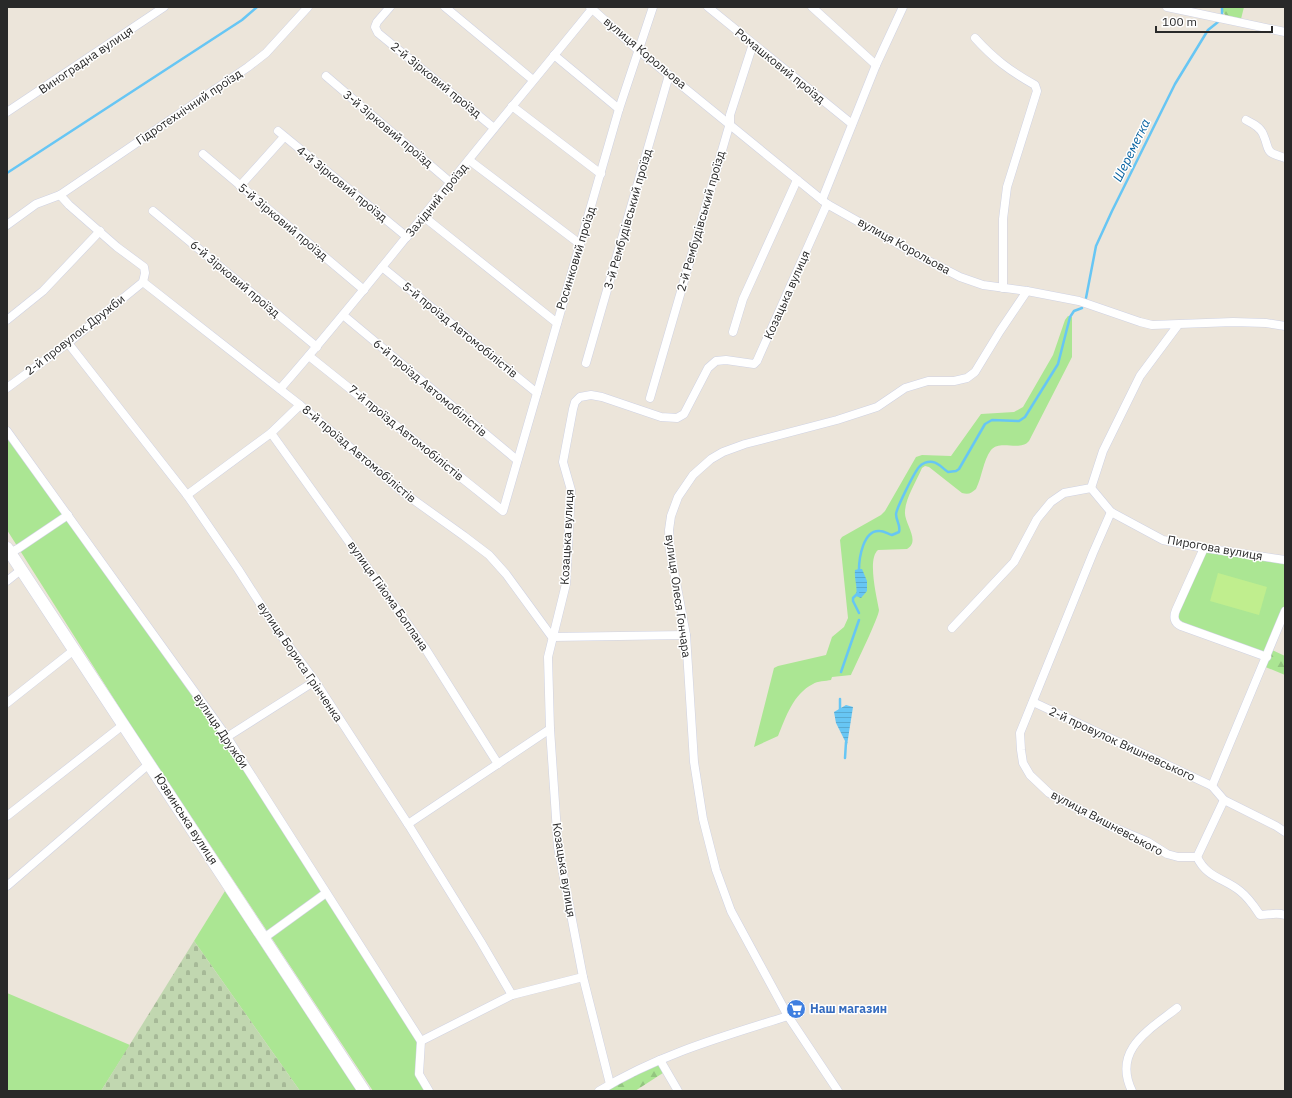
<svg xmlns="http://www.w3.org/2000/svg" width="1292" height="1098" font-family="'IBM Plex Sans',sans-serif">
  <defs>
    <pattern id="forest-firs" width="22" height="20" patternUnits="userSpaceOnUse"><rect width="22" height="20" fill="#abe693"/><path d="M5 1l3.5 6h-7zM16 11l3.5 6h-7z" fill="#93c57f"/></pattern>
    <pattern id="cemetery-stones" width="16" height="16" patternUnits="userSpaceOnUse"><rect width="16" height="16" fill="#c1d7b0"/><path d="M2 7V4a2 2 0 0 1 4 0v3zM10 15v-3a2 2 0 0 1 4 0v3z" fill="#a6b997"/></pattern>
    <pattern id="water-rules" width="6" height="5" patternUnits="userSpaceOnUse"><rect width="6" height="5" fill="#67c6f4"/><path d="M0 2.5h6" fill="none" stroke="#59aad1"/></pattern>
  </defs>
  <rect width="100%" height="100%" fill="#ece5da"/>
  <g fill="#abe693">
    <path d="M1068 316 1072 317V357L1029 441C1020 452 1000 439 991 450 983 461 982 477 976 489 971 493 969 495 962 493L929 467 925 466 922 468C917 480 905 499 905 512 904 523 921 541 907 549L878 550C867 559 877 598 879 610 879 617 855 666 851 675L832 677 831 680C826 681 817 681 813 684 793 694 786 717 778 736L754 747 774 668 778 666 826 655 832 637 844 627 848 618 840 540 842 537 881 515 885 511 916 457 922 455 951 456 981 414 1014 412 1023 407 1053 355 1065 320Z"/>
    <polygon points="7,431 227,737 421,1041 419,1074 429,1091 373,1091 128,721 7,530"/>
    <polygon points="1204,548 1285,560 1285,611 1267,657 1181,626 1174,614"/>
    <polygon points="225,891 357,1091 300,1091 194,941"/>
    <polygon points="7,993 130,1045 101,1091 7,1091"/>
  </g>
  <g fill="url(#forest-firs)">
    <polygon points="1220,7 1244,7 1241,19 1225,15"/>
    <polygon points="1270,649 1285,656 1285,675 1263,666"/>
    <polygon points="660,1060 666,1071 635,1091 600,1091"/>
  </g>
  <polygon fill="url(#cemetery-stones)" points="194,941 300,1091 101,1091"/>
  <polygon fill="#c0ee8e" points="1218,573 1267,587 1259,615 1210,601"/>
  <g fill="url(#water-rules)">
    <path d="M859 569H862L867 581V591L861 598 856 596C858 587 854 579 855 570Z"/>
    <polygon points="846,705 853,707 847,745 836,723 834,712"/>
  </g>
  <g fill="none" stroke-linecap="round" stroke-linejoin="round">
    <g stroke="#67c6f4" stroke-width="2.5">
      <polyline points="1222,7 1222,14"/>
      <polyline points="7,173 242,20 257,7"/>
      <polyline points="1086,298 1096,246 1112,211 1175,84 1208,30 1218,22"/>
      <path d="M859 570C859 559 863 529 880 531 884 531 888 534 892 535L899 532C901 525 896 521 896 514 897 507 914 473 919 467 922 463 928 461 933 462 939 463 943 469 948 472L956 471 959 469 985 424 992 420 1019 421 1025 417 1058 364 1070 317 1074 311 1082 308"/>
      <polyline points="858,593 853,598 853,601 859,613"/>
      <polyline points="841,672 859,620"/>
      <polyline points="840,699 840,710"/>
      <polyline points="845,758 846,742"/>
    </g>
    <defs>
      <g id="minor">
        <polyline points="390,7 377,22 375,27 378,33 494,128"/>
        <polyline points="445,7 533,80"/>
        <polyline points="590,7 638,50 827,204 923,258 960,277 983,285 1027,291 1079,301 1140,322 1152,325 1233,322 1266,323 1285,326"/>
        <polyline points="708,7 852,124"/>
        <polyline points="812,7 876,65"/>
        <polyline points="1167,7 1285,32"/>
        <path d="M975 38C994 59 1010 71 1035 85L1037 91 1007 187 1003 219V288"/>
        <polyline points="554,55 619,109"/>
        <polyline points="326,76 450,182"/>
        <polyline points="512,106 601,174"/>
        <polyline points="7,112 164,7"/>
        <path d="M1246 120C1252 123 1260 127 1263 134 1271 152 1263 151 1285 158"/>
        <polyline points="278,131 407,237"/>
        <polyline points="203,154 364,290"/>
        <polyline points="469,160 580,244"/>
        <polyline points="240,186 284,137"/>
        <polyline points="60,195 69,205 117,247 144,267 145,273 143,282"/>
        <polyline points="822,200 876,65 903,7"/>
        <polyline points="153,211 317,347"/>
        <polyline points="423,216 557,323"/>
        <polyline points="7,225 36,204 60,195 248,67 266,53 308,7"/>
        <polyline points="382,267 537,393"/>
        <polyline points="143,282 300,405 404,493 464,536 489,555 506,574 552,637 686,635"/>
        <polyline points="343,315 517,460"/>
        <polyline points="7,320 43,291 100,231"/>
        <polyline points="733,332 743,299 797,180"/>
        <polyline points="68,343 187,495 238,569 277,630 315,681 408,824 481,942 512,995"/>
        <polyline points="309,356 503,511 619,109 653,7"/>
        <polyline points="586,363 669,75"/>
        <polyline points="7,388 68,343 143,282"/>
        <path d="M280 389C339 322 394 252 450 183 497 124 545 67 592 9"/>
        <polyline points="650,398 730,123 730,115 753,44"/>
        <polyline points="7,431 227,737 421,1041"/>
        <polyline points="271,433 425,648 498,764"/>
        <polyline points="1091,488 1111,512 1163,540 1204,548 1285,560"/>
        <polyline points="187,495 271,433 300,405"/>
        <polyline points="1111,512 1093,553 1020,733 1021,750 1023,763 1030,775 1049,793 1110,826 1148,842 1167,854 1178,857 1197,857 1224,800 1276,826 1285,832"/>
        <path d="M1204 548 1176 610C1173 617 1174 623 1181 626L1267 657"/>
        <polyline points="10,553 19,548 68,515"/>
        <polyline points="7,581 22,569"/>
        <polyline points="952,628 1014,562 1037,519 1051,502 1064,493 1091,488 1103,451 1140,376 1178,325"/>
        <polyline points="1033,702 1212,786 1224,800"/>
        <polyline points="7,703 74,650"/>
        <polyline points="227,737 315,681"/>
        <polyline points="1212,786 1285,611"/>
        <polyline points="7,816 123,725"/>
        <polyline points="408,824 550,729"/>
        <path d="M1197 857C1207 878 1224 878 1240 891 1249 898 1254 906 1260 915 1269 915 1276 912 1285 915"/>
        <polyline points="7,886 149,764"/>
        <polyline points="264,938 326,893"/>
        <polyline points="660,1060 678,1091"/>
        <polyline points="610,1084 583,977 558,847 550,729 548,657 566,584 571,490 563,462 573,409 575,402 580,397 591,395 602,397 661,417 677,418 684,414 708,368 716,361 726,360 754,364 757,361 827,204"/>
        <polyline points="429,1091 419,1074 421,1041 512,995 583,977"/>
        <path d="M599 1091C657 1055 724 1036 788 1016"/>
        <polyline points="838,1091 788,1016 731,911 716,870 703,819 694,762 686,635 670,550 669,530 671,516 678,497 693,475 711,459 723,452 745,444 837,420 877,407 905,388 928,381 954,381 967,378 975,372 1000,331 1027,291"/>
        <path d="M1132 1091C1112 1050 1149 1030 1177 1008"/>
      </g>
      <polyline id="secondary" points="7,548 364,1091"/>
    </defs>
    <use href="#minor" stroke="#cfd2e3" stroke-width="9"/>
    <use href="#secondary" stroke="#cfd2e3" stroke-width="13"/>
    <use href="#minor" stroke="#fff" stroke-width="8"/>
    <use href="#secondary" stroke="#fff" stroke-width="12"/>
  </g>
  <defs>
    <symbol id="supermarket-disc" viewBox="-11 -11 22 22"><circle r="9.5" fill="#3f7fe0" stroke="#fff"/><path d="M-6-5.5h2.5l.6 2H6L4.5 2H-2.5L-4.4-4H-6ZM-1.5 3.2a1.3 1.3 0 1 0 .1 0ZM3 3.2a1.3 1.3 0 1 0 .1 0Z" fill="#fff"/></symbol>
  </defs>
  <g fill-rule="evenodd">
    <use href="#supermarket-disc" x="785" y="998" width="22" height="22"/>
  </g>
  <g text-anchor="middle" stroke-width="3" stroke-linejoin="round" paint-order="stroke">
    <g font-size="12" fill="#292929" stroke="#fff">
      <text transform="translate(645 53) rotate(40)" y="4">вулиця Корольова</text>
      <text transform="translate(86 60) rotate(-34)" y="4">Виноградна вулиця</text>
      <text transform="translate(780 66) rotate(39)" y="4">Ромашковий проїзд</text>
      <text transform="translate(436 80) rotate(39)" y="4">2-й Зірковий проїзд</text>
      <text transform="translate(189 107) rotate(-34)" y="4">Гідротехнічний проїзд</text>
      <text transform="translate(388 129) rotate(40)" y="4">3-й Зірковий проїзд</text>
      <text transform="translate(342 184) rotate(39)" y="4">4-й Зірковий проїзд</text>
      <text transform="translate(437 200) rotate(-51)" y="4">Західний проїзд</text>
      <text transform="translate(628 219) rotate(-74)" y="4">3-й Рембудівський проїзд</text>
      <text transform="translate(701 221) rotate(-74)" y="4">2-й Рембудівський проїзд</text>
      <text transform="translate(283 222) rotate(40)" y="4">5-й Зірковий проїзд</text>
      <text transform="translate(904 246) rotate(29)" y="4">вулиця Корольова</text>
      <text transform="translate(576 258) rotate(-73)" y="4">Росинковий проїзд</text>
      <text transform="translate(235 279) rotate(40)" y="4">6-й Зірковий проїзд</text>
      <text transform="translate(787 295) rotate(-66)" y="4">Козацька вулиця</text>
      <text transform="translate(460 330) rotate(39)" y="4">5-й проїзд Автомобілістів</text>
      <text transform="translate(75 335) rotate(-38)" y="4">2-й провулок Дружби</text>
      <text transform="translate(430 388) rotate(40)" y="4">6-й проїзд Автомобілістів</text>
      <text transform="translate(406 433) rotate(39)" y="4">7-й проїзд Автомобілістів</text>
      <text transform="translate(359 454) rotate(40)" y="4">8-й проїзд Автомобілістів</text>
      <text transform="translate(567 537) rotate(-87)" y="4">Козацька вулиця</text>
      <text transform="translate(1215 548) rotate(10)" y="4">Пирогова вулиця</text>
      <text transform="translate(388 596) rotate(55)" y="4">вулиця Гійома Боплана</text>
      <text transform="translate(678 596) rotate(82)" y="4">вулиця Олеся Гончара</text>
      <text transform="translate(300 662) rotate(56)" y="4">вулиця Бориса Грінченка</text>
      <text transform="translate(221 731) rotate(56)" y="4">вулиця Дружби</text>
      <text transform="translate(1122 744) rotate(25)" y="4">2-й провулок Вишневського</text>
      <text transform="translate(186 819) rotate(57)" y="4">Юзвинська вулиця</text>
      <text transform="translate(1107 823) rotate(28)" y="4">вулиця Вишневського</text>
      <text transform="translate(564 870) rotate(81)" y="4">Козацька вулиця</text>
    </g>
    <g font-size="12" font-weight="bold" fill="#366cbe" stroke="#fff" text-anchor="start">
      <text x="810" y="1013">Наш магазин</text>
    </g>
    <g font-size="13" font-style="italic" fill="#0762a0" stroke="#fff">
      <text transform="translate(1131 150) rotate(-64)" y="5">Шереметка</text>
    </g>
  </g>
  <rect width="1292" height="1098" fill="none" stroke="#292929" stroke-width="16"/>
  <path d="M1156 26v6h116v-6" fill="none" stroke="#292929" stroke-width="2"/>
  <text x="1162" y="26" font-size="12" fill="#292929" stroke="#ffffff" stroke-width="3" paint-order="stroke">100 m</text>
</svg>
